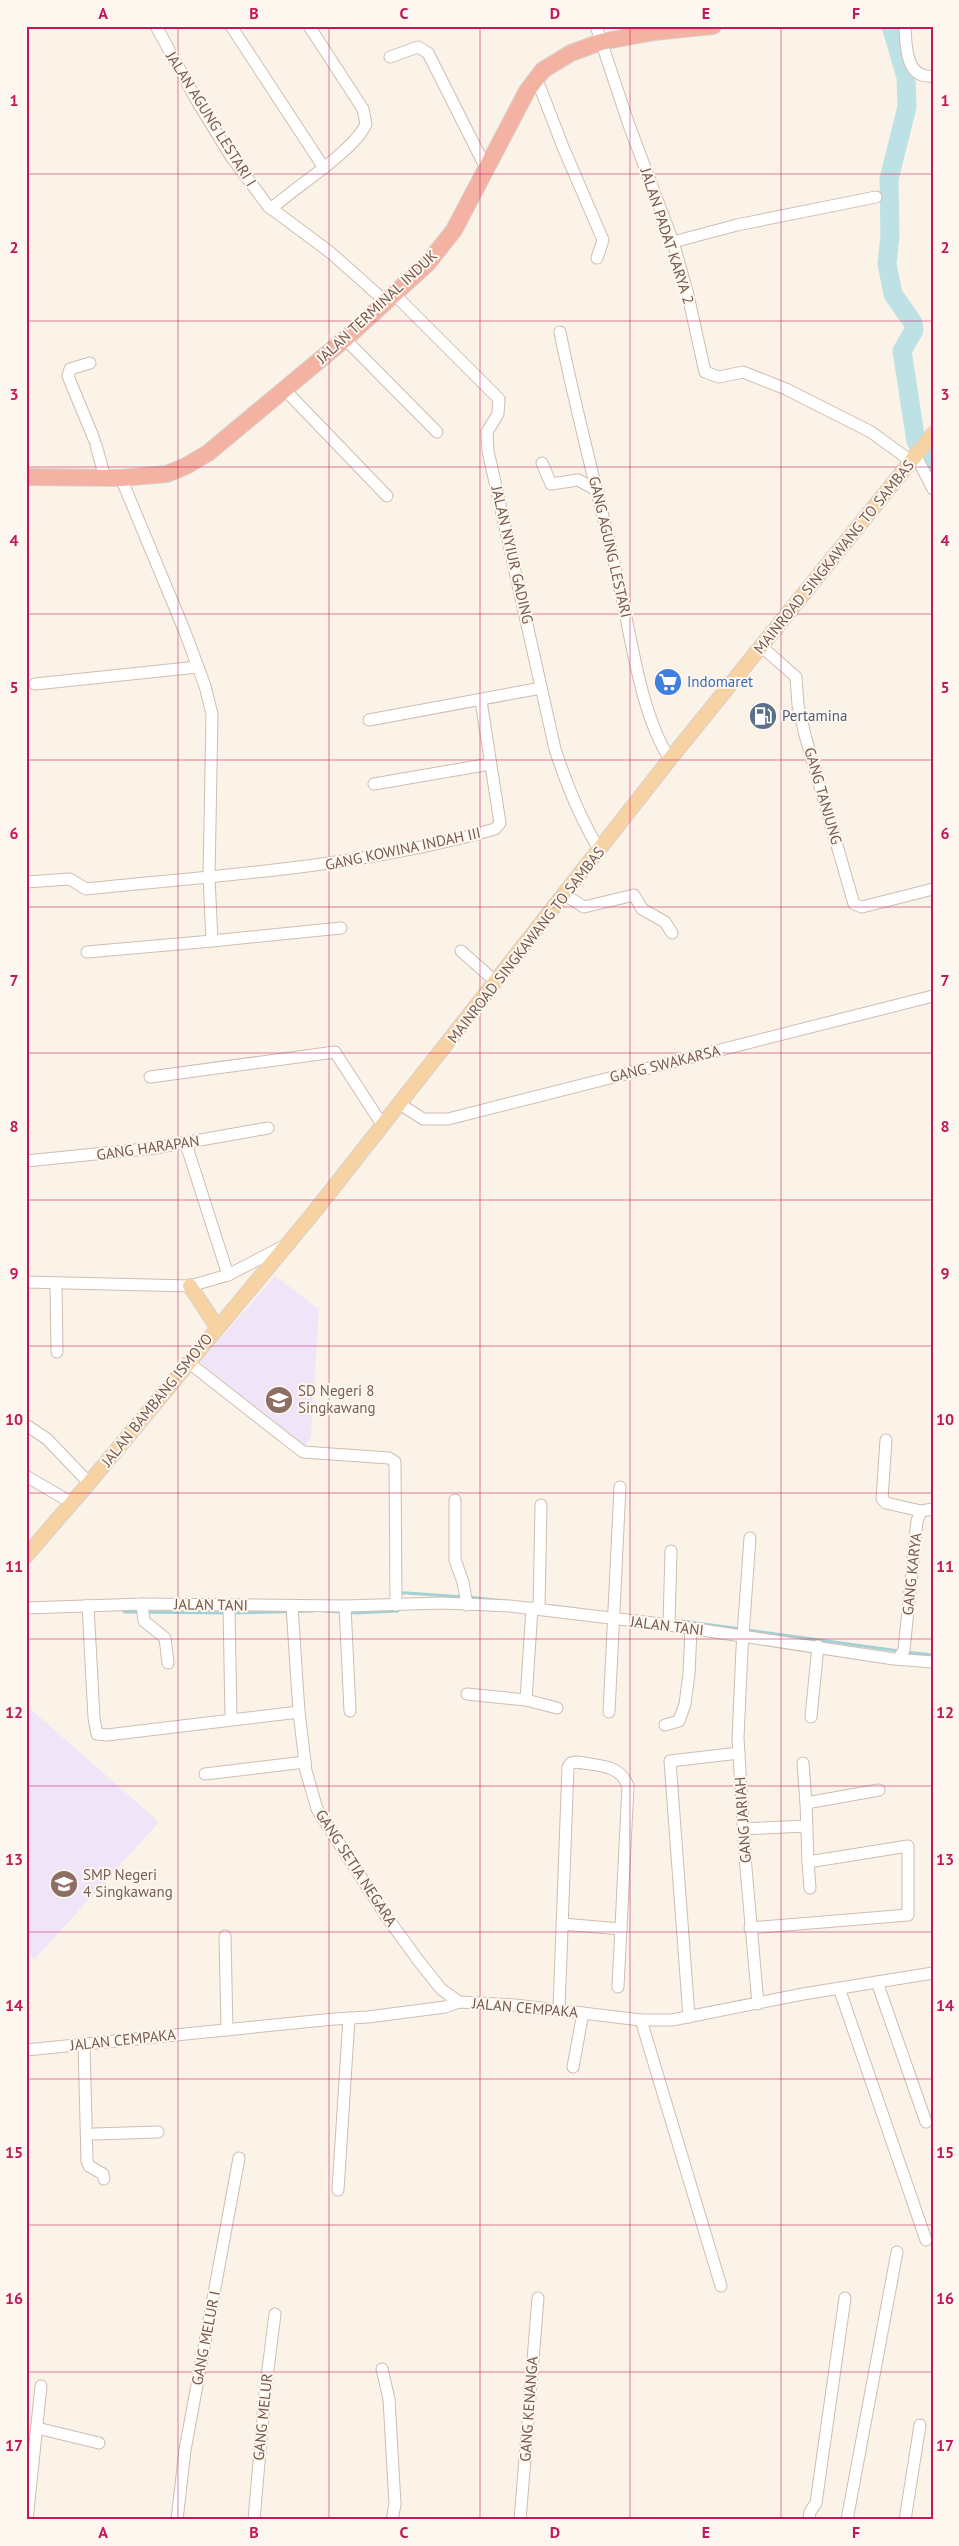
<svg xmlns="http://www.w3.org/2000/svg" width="959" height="2546" font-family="'PT Sans',sans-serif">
  <rect width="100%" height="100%" fill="#fcf3e8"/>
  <g fill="#f0e5f8">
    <polygon points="275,1276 319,1309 311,1437 303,1450 200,1362"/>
    <polygon points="26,1705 159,1822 34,1960 26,1947"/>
  </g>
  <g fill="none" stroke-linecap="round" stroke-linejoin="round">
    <g stroke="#a4d1d6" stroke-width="3">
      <polyline points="399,1597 402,1593 407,1593 463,1597"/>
      <polyline points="469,1597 513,1602"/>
      <polyline points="553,1606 577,1609"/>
      <polyline points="324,1611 356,1613 398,1611 398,1606"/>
      <polyline points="124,1612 226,1613"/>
      <polyline points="232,1613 313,1611"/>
      <polyline points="682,1621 741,1629"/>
      <polyline points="747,1630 899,1651"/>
      <polyline points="905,1652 933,1655"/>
    </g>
    <polyline stroke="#bde1e5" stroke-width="19" points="891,26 906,77 907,107 889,179 890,236 887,264 893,294 913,323 914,330 902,351 916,441 933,476"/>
    <defs>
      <g id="minor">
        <polyline points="156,26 197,101 230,155 268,206 331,253 386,302"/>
        <polyline points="231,26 324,168"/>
        <polyline points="596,26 629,125 673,242 687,291 705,372 719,377 743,372 786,389 871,432 911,461"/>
        <path d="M905 26C906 45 905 79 933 76"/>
        <polyline points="390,57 418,47 428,53 486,168"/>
        <polyline points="536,77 563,147 603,240 597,258"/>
        <path d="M271 209C295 187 354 151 366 124L363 109 309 26"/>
        <polyline points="673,242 737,225 876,197"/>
        <path d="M395 295 499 399 498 414 487 432 488 451 555 749C566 783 581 820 600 851"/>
        <path d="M560 332C577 417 600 500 619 584 631 636 641 716 670 759"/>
        <polyline points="345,339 437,432"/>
        <polyline points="90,363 70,369 68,376 94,439"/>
        <polyline points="285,390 387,496"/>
        <polyline points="96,445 105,478"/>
        <polyline points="916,456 933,489"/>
        <polyline points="542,463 551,484 578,480 598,491"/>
        <polyline points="121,478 185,632 205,686 212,714 209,877 212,941 341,928"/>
        <polyline points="761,646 796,677 798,705 805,735 854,904 862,907 933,889"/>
        <polyline points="35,684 198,667"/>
        <polyline points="369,720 541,688"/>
        <polyline points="374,784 490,764"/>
        <path d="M26 882 70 879 86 889C223 875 361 867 495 829L500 823 481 701"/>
        <polyline points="565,895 584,907 634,895 642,909 665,922 672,933"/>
        <polyline points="461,951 496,982"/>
        <polyline points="87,952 212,941"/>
        <polyline points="150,1077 335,1052 383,1126"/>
        <polyline points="400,1104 423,1119 448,1119 933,996"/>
        <polyline points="186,1144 228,1275"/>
        <polyline points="26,1161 155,1148 268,1128"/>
        <polyline points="26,1282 190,1286 228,1275 284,1246"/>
        <polyline points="56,1283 57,1352"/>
        <polyline points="188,1362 303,1452 389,1458 395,1462 396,1605"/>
        <polyline points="26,1425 47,1439 89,1483"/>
        <polyline points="886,1440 882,1499 886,1503 921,1511"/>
        <polyline points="26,1476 72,1503"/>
        <polyline points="455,1500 455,1560 463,1582 467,1605"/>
        <polyline points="750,1538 742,1649 738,1738 745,1857 758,2004"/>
        <polyline points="142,1604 144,1621 165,1638 168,1663"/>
        <polyline points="88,1605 94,1718 97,1734 107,1735 299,1712"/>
        <polyline points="229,1606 231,1719"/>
        <polyline points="292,1606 299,1712 306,1771 317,1809 386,1916 418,1960 441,1989 459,2002"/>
        <polyline points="345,1606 350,1711"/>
        <polyline points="26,1608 142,1604 345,1606 442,1603 510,1606 669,1625 894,1659 933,1662"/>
        <polyline points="532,1608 526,1700 557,1708"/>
        <polyline points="539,1609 541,1505"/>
        <polyline points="669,1625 671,1551"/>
        <polyline points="898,1659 904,1650 917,1521 921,1511 933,1509"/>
        <polyline points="467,1694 526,1700"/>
        <polyline points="609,1712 620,1487"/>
        <polyline points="811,1717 818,1646"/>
        <polyline points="665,1725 679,1721 685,1704 689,1674 691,1629"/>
        <polyline points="803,1763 806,1803"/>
        <polyline points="205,1774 305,1762"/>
        <polyline points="743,1829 807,1826"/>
        <polyline points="808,1862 806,1803 879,1790"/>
        <polyline points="562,1924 621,1929"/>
        <polyline points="750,1928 908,1915 908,1846 808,1862 810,1888"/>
        <polyline points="225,1936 227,2030"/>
        <polyline points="877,1982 926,2122"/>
        <polyline points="839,1988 926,2240"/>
        <path d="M559 2009 568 1767 571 1763 577 1762C598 1766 620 1764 628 1786L618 1987"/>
        <polyline points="689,2017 670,1761 739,1753"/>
        <polyline points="641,2020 721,2286"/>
        <polyline points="84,2044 87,2161 89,2166 103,2174 104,2179"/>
        <polyline points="26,2050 334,2019 368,2017 445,2007 459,2002 515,2005 641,2020 672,2020 803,1994 933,1973"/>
        <polyline points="573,2067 583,2013"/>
        <polyline points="94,2134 158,2132"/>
        <polyline points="338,2190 349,2018"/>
        <polyline points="382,2369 389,2399 395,2504 392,2520"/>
        <polyline points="37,2428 99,2443"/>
        <polyline points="27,2520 41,2386"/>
        <polyline points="177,2520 185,2450 239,2158"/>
        <polyline points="254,2520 265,2393 275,2314"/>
        <polyline points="520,2520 538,2298"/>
        <polyline points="809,2520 810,2512 816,2503 845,2298"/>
        <polyline points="847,2520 897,2252"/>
        <polyline points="905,2520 920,2425"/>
      </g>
      <g id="major">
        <polyline points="190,1286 217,1327"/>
        <polyline points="26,1556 89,1483 315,1211 670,759 933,434"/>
      </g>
      <polyline id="highway" points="26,477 121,478 167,474 186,466 208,453 345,339 428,263 454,230 527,91 543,70 571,53 601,42 654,32 713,26"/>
    </defs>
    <use href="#minor" stroke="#cfbdb1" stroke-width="13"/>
    <use href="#major" stroke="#d8d1cd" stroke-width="16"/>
    <use href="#highway" stroke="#d8d1cd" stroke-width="18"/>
    <use href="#minor" stroke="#fff" stroke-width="11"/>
    <use href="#major" stroke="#f7d3a4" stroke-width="14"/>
    <use href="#highway" stroke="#f3b2a2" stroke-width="16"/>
  </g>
  <path fill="none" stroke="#c2185b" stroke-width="1" stroke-opacity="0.55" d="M178 26V2520M329 26V2520M480 26V2520M630 26V2520M781 26V2520M26 174H933M26 321H933M26 467H933M26 614H933M26 760H933M26 907H933M26 1053H933M26 1200H933M26 1346H933M26 1493H933M26 1639H933M26 1786H933M26 1932H933M26 2079H933M26 2225H933M26 2372H933"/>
  <defs>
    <symbol id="supermarket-disc" viewBox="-11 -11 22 22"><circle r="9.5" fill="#3f7fe0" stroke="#fef7ef"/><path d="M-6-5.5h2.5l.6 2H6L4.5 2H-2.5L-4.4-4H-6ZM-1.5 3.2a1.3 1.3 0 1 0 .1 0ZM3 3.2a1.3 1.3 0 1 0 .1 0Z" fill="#fff"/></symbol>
    <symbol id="fuel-disc" viewBox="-11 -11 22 22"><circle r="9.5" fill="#5c6f8a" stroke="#fef7ef"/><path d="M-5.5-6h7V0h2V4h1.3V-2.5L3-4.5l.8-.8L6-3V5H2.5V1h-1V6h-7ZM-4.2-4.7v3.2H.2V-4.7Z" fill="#fff"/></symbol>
    <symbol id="school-disc" viewBox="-11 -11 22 22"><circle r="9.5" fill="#8d6e63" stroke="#fef7ef"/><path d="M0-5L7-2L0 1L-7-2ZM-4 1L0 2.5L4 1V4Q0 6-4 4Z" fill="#fff"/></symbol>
  </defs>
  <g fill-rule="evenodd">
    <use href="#supermarket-disc" x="652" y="666" width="32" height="32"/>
    <use href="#fuel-disc" x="747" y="700" width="32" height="32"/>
    <use href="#school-disc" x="263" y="1384" width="32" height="32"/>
    <use href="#school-disc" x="48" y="1868" width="32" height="32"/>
  </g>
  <g text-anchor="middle" stroke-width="4" stroke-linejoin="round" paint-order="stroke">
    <g font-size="15" fill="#75594d" stroke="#fef7ef">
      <text transform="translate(211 119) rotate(58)" y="5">JALAN AGUNG LESTARI I</text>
      <text transform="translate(667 236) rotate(72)" y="5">JALAN PADAT KARYA 2</text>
      <text transform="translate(377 307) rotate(-43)" y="5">JALAN TERMINAL INDUK</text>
      <text transform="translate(610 547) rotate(77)" y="5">GANG AGUNG LESTARI</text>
      <text transform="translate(512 555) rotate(77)" y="5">JALAN NYIUR GADING</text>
      <text transform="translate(834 557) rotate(-51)" y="5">MAINROAD SINGKAWANG TO SAMBAS</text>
      <text transform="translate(823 796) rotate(74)" y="5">GANG TANJUNG</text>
      <text transform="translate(403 849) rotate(-12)" y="5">GANG KOWINA INDAH III</text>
      <text transform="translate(526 945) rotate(-52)" y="5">MAINROAD SINGKAWANG TO SAMBAS</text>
      <text transform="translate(665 1064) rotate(-14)" y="5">GANG SWAKARSA</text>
      <text transform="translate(148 1148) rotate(-8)" y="5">GANG HARAPAN</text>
      <text transform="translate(157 1400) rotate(-51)" y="5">JALAN BAMBANG ISMOYO</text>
      <text transform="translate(912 1574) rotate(-84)" y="5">GANG KARYA</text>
      <text transform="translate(211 1605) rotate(1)" y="5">JALAN TANI</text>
      <text transform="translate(667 1626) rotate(7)" y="5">JALAN TANI</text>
      <text transform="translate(743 1820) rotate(-94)" y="5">GANG JARIAH</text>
      <text transform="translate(356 1868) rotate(57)" y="5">GANG SETIA NEGARA</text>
      <text transform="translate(525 2008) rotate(5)" y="5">JALAN CEMPAKA</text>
      <text transform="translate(123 2040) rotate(-6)" y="5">JALAN CEMPAKA</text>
      <text transform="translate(206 2338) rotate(-79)" y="5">GANG MELUR I</text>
      <text transform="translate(529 2409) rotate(-86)" y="5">GANG KENANGA</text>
      <text transform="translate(263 2417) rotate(-84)" y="5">GANG MELUR</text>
    </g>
    <g font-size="15" fill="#366cbe" stroke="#fef7ef" text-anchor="start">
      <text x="687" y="687">Indomaret</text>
    </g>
    <g font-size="15" fill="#4e5e75" stroke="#fef7ef" text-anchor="start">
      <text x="782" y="721">Pertamina</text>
    </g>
    <g font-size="15" fill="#785e54" stroke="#fef7ef" text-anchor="start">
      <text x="298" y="1396">SD Negeri 8<tspan x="298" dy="17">Singkawang</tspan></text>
      <text x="83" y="1880">SMP Negeri<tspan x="83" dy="17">4 Singkawang</tspan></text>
    </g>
  </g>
  <rect width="959" height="2546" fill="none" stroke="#fef7ef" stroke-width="55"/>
  <rect x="28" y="28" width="904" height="2490" fill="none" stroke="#c2185b" stroke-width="2"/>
  <g font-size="16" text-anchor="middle" font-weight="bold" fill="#c2185b">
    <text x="103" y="19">A</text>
    <text x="254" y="19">B</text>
    <text x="404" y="19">C</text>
    <text x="555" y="19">D</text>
    <text x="706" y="19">E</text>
    <text x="856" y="19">F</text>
    <text x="14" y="106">1</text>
    <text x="945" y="106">1</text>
    <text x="14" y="253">2</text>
    <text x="945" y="253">2</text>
    <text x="14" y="400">3</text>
    <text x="945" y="400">3</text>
    <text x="14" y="546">4</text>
    <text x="945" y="546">4</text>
    <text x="14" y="693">5</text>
    <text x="945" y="693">5</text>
    <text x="14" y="839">6</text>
    <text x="945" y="839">6</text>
    <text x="14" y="986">7</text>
    <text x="945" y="986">7</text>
    <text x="14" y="1132">8</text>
    <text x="945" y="1132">8</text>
    <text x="14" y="1279">9</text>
    <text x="945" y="1279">9</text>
    <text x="14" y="1425">10</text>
    <text x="945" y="1425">10</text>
    <text x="14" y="1572">11</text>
    <text x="945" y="1572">11</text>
    <text x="14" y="1718">12</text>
    <text x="945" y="1718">12</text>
    <text x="14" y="1865">13</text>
    <text x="945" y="1865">13</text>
    <text x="14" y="2011">14</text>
    <text x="945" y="2011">14</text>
    <text x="14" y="2158">15</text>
    <text x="945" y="2158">15</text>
    <text x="14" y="2304">16</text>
    <text x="945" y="2304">16</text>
    <text x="14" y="2451">17</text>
    <text x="945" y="2451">17</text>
    <text x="103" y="2538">A</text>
    <text x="254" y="2538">B</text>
    <text x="404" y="2538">C</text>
    <text x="555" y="2538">D</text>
    <text x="706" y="2538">E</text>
    <text x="856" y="2538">F</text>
  </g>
</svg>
